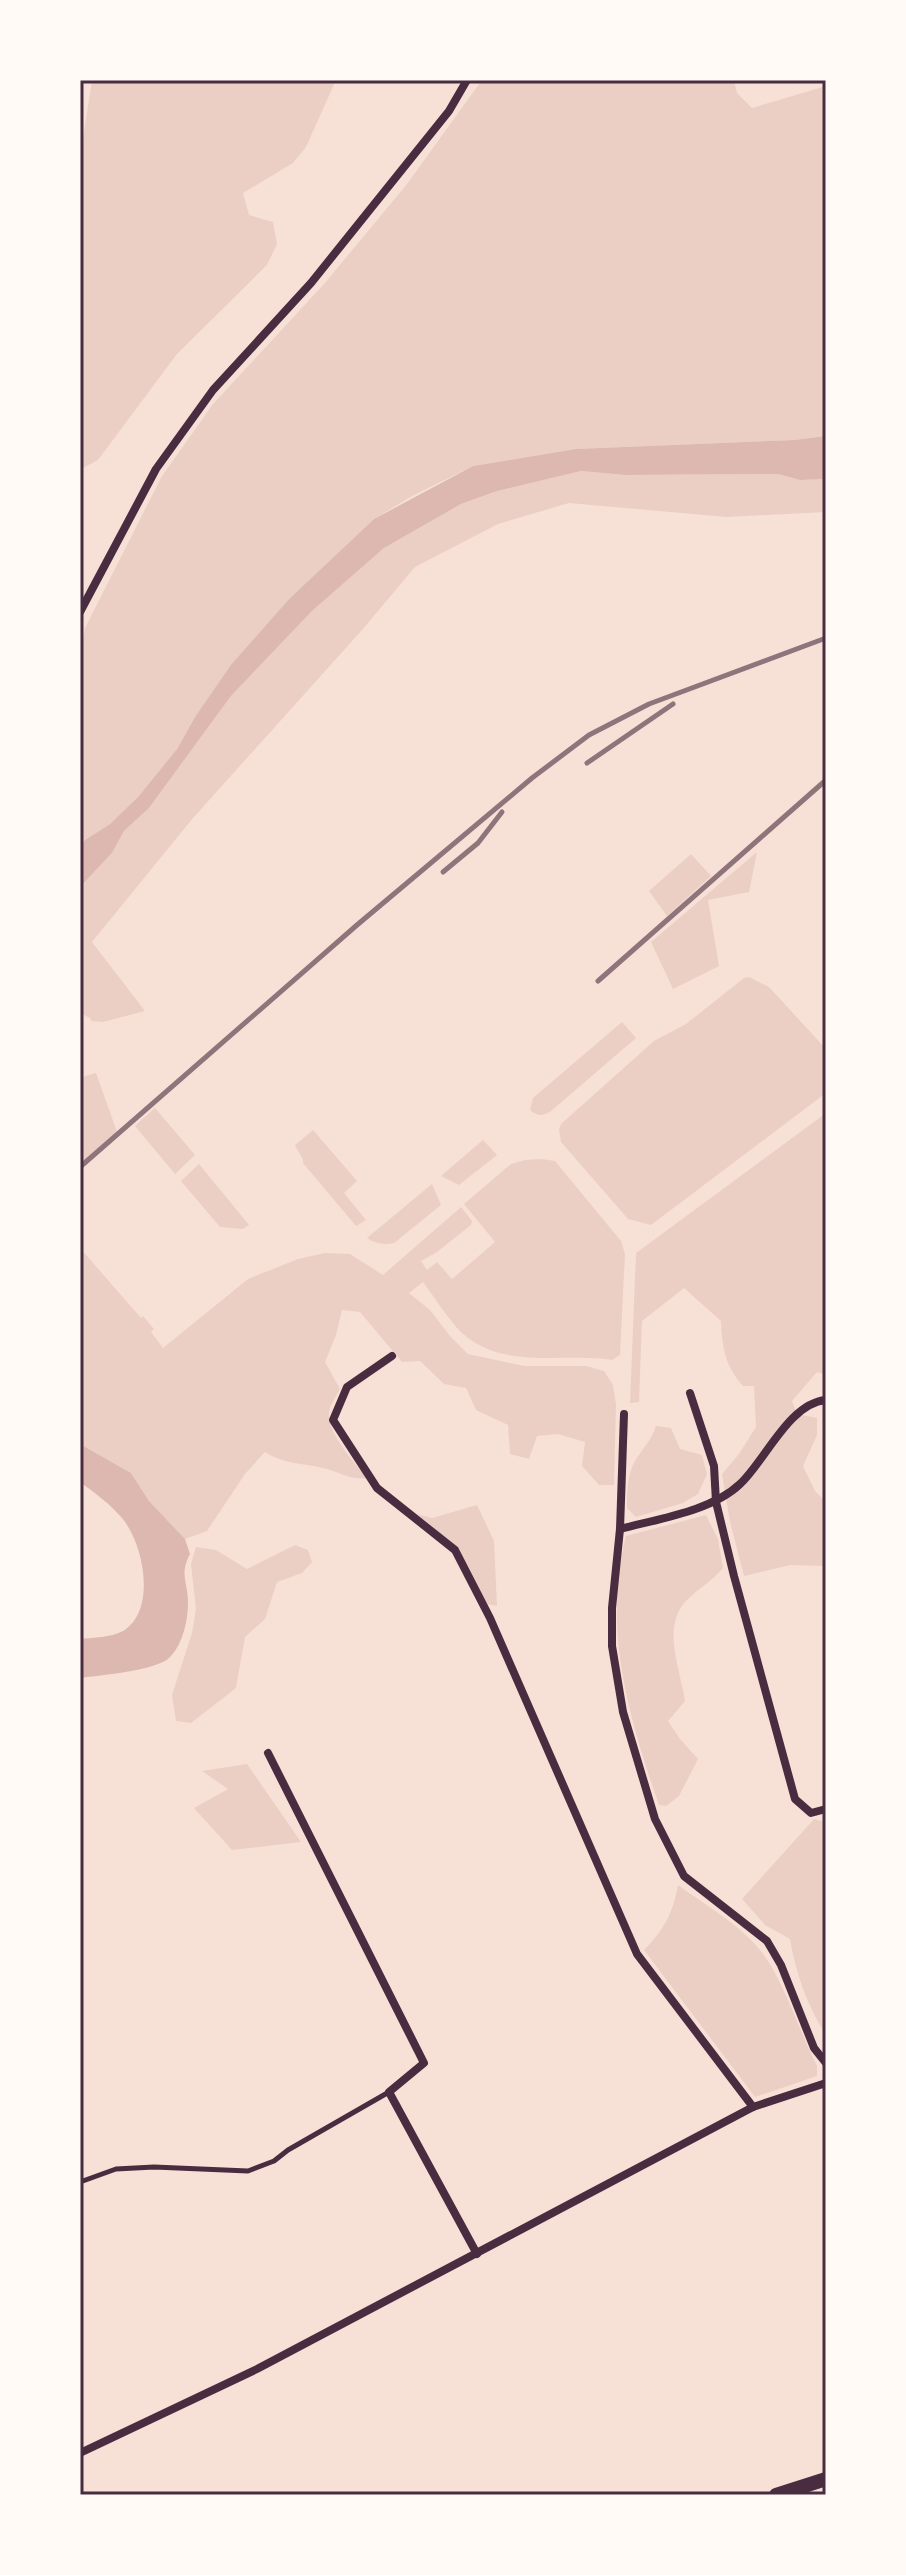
<svg xmlns="http://www.w3.org/2000/svg" width="906" height="2575" font-family="'Source Sans 3',sans-serif">
  <rect width="100%" height="100%" fill="#f7e1d7"/>
  <g fill="#ebcfc5">
    <polygon points="92,80 336,80 306,147 293,163 243,193 249,215 273,222 277,244 267,265 177,354 98,460 81,469 80,159"/>
    <polygon points="482,80 734,80 737,93 752,108 826,86 826,436 794,440 576,449 473,466 414,495 374,519 290,598 195,717 177,749 138,797 110,824 85,840 80,847 80,655 85,628 162,476 213,404 324,284 407,184"/>
    <polygon points="581,471 625,475 778,474 800,480 826,479 826,512 726,517 569,503 498,524 415,567 362,630 193,818 92,942 145,1011 103,1022 91,1021 90,1018 80,1013 80,887 112,853 124,831 149,808 231,696 312,611 384,548 461,504 497,491"/>
    <polygon points="757,852 749,892 708,900 719,966 673,989 651,942"/>
    <polygon points="691,854 711,876 667,916 649,891"/>
    <polygon points="749,977 769,987 826,1049 826,1093 651,1225 628,1219 561,1142 559,1130 561,1124 654,1041 686,1024 744,978"/>
    <path d="M622 1022 636 1038 551 1111C542 1117 538 1116 530 1110L533 1098Z"/>
    <polygon points="80,1072 82,1077 96,1073 117,1132 80,1164"/>
    <polygon points="155,1108 195,1155 175,1174 135,1126"/>
    <path d="M826 1113V1375L817 1372 792 1401 797 1414 817 1418V1435L803 1466 815 1491 826 1502 824 1566 790 1565 744 1576 730 1522 722 1474 739 1454 756 1427 754 1386H743C725 1366 722 1347 721 1321L684 1288 642 1321 639 1402 630 1403 636 1253Z"/>
    <polygon points="313,1130 357,1181 344,1193 366,1220 356,1226 303,1163 303,1160 295,1145"/>
    <polygon points="483,1140 497,1155 459,1185 441,1176"/>
    <path d="M542 1159 555 1161 621 1241 625 1254 620 1355 612 1360C559 1352 498 1372 457 1328 445 1314 434 1297 423 1282L409 1293 430 1310 450 1336 468 1354 524 1366H586L604 1371 613 1385 616 1404 614 1485H599L582 1466 585 1442 558 1434 537 1436 529 1459 510 1454 508 1425 476 1410 466 1388 444 1384 420 1361 402 1362 360 1312 342 1310 336 1335 325 1362 340 1389C337 1395 330 1405 329 1412 326 1432 355 1463 367 1478 348 1480 340 1472 323 1468 302 1463 283 1464 265 1452L245 1474 207 1531 185 1539 149 1501 131 1473 80 1444V1248L141 1318 143 1316 154 1329 151 1332 163 1348 248 1279 298 1259 325 1253 350 1254 383 1275 461 1207 472 1221 471 1225 437 1252 421 1261 427 1270 437 1262 452 1279 495 1242 464 1204 511 1164 525 1160Z"/>
    <polygon points="199,1164 249,1225 243,1229 220,1227 181,1181"/>
    <path d="M432 1184 441 1205 394 1243C384 1245 375 1244 367 1238Z"/>
    <path d="M656 1426 671 1428 680 1449 702 1455 707 1474 698 1494 683 1503 636 1517 627 1508C627 1493 627 1474 635 1461 643 1448 651 1441 656 1426Z"/>
    <polygon points="477,1505 494,1541 497,1606 487,1604 457,1548 417,1514 432,1518"/>
    <path d="M706 1515 718 1539 723 1568C713 1580 701 1587 689 1598 660 1624 680 1668 685 1701L668 1721 680 1739 698 1759 679 1796 666 1806 659 1805C629 1718 602 1628 626 1536Z"/>
    <polygon points="295,1545 308,1550 312,1562 302,1573 277,1582 265,1619 245,1637 236,1688 191,1723 176,1721 172,1695 192,1633 196,1609 191,1564 196,1547 216,1550 247,1569"/>
    <polygon points="247,1764 301,1842 232,1850 194,1808 228,1789 202,1771"/>
    <path d="M814 1819 826 1822V2036C807 2004 796 1975 790 1939L765 1925 742 1899Z"/>
    <path d="M678 1885C705 1905 738 1923 760 1950 784 1980 799 2031 817 2066V2076L755 2097 644 1950C664 1930 673 1913 678 1885Z"/>
  </g>
  <g fill="#dcb8b0">
    <polygon points="826,436 826,479 800,480 778,474 625,475 581,471 497,491 461,504 384,548 312,611 231,696 149,808 124,831 112,853 80,887 80,847 85,840 110,824 138,797 177,749 195,717 231,665 290,598 374,519 473,466 576,449 794,440"/>
    <path d="M80 1444 131 1473 149 1501 185 1539 190 1554C179 1574 188 1582 188 1603 188 1620 183 1643 171 1656 159 1671 100 1675 80 1678V1639C92 1638 112 1637 123 1631 157 1611 144 1544 122 1518 110 1504 95 1493 80 1482Z"/>
  </g>
  <g fill="none" stroke-linecap="round" stroke-linejoin="round">
    <polyline stroke="#4a2c40" stroke-width="5" points="80,2182 116,2169 154,2167 248,2171 274,2161 288,2150 389,2092"/>
    <g stroke="#4a2c40" stroke-width="8">
      <polyline points="80,612 156,469 213,390 311,283 449,111 467,80"/>
      <polyline points="392,1356 347,1387 333,1420 377,1488 455,1550 490,1618 637,1954 753,2107"/>
      <polyline points="690,1393 714,1466 716,1502 734,1576 795,1799 811,1813 826,1809"/>
      <polyline points="624,1414 620,1529 612,1608 612,1646 623,1712 655,1819 684,1876 767,1941 781,1965 814,2048 826,2063"/>
      <path d="M620 1529C657 1519 712 1511 740 1484 765 1461 789 1403 826 1400"/>
      <polyline points="268,1753 424,2063 389,2092 477,2254"/>
      <polyline points="80,2453 257,2369 753,2107 826,2083"/>
    </g>
    <polyline stroke="#4a2c40" stroke-width="14" points="776,2495 826,2479"/>
    <g stroke="#8f747c" stroke-width="5">
      <polyline points="587,763 673,704"/>
      <polyline points="443,872 478,843 502,812"/>
      <polyline points="598,981 826,780"/>
      <polyline points="80,1167 357,925 532,778 589,735 649,704 826,638"/>
    </g>
  </g>
  <rect width="906" height="2575" fill="none" stroke="#fffaf5" stroke-width="164"/>
  <rect x="82" y="82" width="742" height="2411" fill="none" stroke="#4a2c40" stroke-width="3"/>
</svg>
